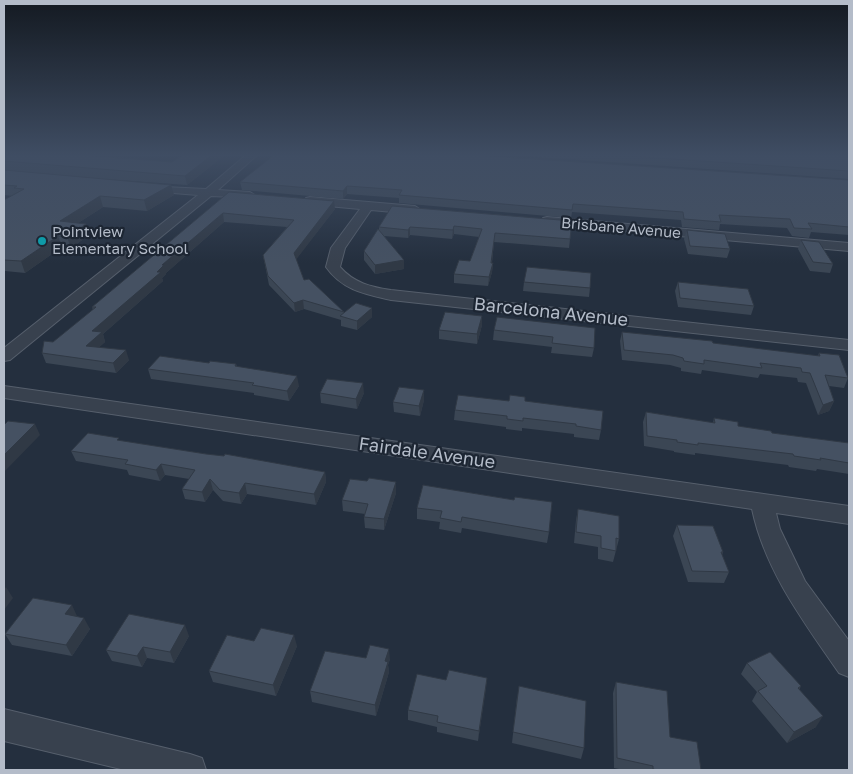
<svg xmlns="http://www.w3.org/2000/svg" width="853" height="774" font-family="'Golos Text',sans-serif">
  <rect width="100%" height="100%" fill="#242f3e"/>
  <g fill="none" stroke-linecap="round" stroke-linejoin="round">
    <defs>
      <g id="street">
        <polygon points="246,155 257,155 218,190 250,192 256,196 254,198 211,196 10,360 4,361 4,348 198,195 148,191 144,190 142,188 144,186 206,189"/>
        <path d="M310 197 415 206 421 210 415 214 371 210 345 248 340 267C354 283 371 287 391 290L849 340V350L391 300C365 294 342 290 326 267L331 248 360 209 306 204 304 201 306 198Z"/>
        <polygon points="547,217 849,243 849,251 543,224 541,221 543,218"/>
        <path d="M4 386 849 506V524L776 513 780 529 805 581 849 641V677L839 673C804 622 765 571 752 509L4 398Z"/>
        <polygon points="4,709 190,754 202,758 206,770 125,770 4,741"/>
      </g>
    </defs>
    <use href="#street" stroke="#565f6c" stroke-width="2"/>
    <use href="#street" fill="#38414e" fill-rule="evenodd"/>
  </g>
  <g fill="#3b4654">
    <polygon points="4,155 124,155 113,157 172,162 183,155 225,155 187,185 77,177 171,185 174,195 147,211 103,207 78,223 89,235 71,248 62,247 25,273 5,271 4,272 4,200 12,196 4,195"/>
    <polygon points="272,155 473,155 849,180 849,235 811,232 809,238 792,236 787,228 720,224 719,230 682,227 681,220 572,212 571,218 399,203 399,198 347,194 343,199 242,190 240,182 272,157"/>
    <polygon points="510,155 849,155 849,179"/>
    <polygon points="229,192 335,209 296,259 304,280 344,312 344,313 372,317 357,330 341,326 341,320 304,309 295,312 269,285 263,255 287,227 224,222 166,273 166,274 162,278 163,281 103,334 105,342 99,347 129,360 116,373 46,363 42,353 53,342 93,310 92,307"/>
    <polygon points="392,206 570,239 569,248 494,242 492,263 493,263 492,272 488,286 454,283 454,274 470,261 479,237 454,234 452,239 410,235 408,238 384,236 404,260 404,269 375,274 364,260 364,251 379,230 379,227"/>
    <polygon points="687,230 730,249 727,258 688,254 684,239"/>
    <polygon points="801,240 833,264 830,273 810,271 798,249"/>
    <polygon points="524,282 590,288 589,297 523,291"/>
    <polygon points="678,282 754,306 751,315 678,307 675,291"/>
    <polygon points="482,316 482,325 477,344 439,339 439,330"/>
    <polygon points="497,317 594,348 592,357 551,353 552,347 493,340 494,330"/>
    <polygon points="622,332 818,356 819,353 848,378 844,388 829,386 834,401 829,411 818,415 806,383 798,382 797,378 760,374 758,378 702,370 701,374 681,371 681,368 670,365 622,360 620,341"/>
    <polygon points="209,363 236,364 237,367 299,386 289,401 254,395 254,393 151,379 148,369"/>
    <polygon points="320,393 364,393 357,409 321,403"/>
    <polygon points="424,400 420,416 394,412 393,402"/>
    <polygon points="509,401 525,401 601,430 599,440 574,437 574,434 522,428 522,431 506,429 506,427 454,420 455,410"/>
    <polygon points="646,412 713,423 714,418 738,426 772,433 849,443 849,474 817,469 816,471 789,467 788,465 695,453 695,455 674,452 674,451 644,446 643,422"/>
    <polygon points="120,441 325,472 326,482 316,505 247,494 241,504 223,501 213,490 205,502 185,499 182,489 189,479 165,475 160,481 129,475 127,470 76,461 71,451"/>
    <polygon points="423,485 549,532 547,543 462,528 461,533 439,529 440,522 417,519 417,508"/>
    <polygon points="396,493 384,530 365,528 364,517 365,514 343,511 342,500"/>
    <polygon points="578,509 619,539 613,562 598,559 598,547 574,543 576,520"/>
    <polygon points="677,525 723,552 722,555 729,572 724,583 688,582 673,536"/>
    <polygon points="77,616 90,629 72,656 12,645 5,634"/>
    <polygon points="189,636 174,663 147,658 142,667 112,661 106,650"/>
    <polygon points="254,641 297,646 276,696 213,682 209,671"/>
    <polygon points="366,658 390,659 388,665 389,672 376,716 312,702 310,691"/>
    <polygon points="747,663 801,686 799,690 816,727 787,743 752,701 757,692 741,674"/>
    <polygon points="487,678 478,741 437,732 437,727 408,720 408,710 446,680"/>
    <polygon points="616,682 670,737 701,770 624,770 614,768 613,693"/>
    <polygon points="517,697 584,748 581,759 512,743"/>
  </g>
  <g fill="#303945">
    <polygon points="84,155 124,155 85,164"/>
    <polygon points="212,155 225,155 187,185 185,176"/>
    <polygon points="171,185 174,195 147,211 144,200"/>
    <polygon points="347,186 347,194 343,199 343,191"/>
    <polygon points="100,196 103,207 64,232 60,221"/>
    <polygon points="334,201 335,209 295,261 294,253"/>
    <polygon points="223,213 224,222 166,273 166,274 162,278 163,281 103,334 105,342 90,356 86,346 92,331 157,272 162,265"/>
    <polygon points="86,224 89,235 71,248 67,237"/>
    <polygon points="454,226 454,234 452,239 453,230"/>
    <polygon points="410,227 410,235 408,238 408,230"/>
    <polygon points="58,236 62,247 25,273 21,261"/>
    <polygon points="404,260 404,269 375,274 375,265"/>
    <polygon points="493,263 492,272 488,286 489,277"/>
    <polygon points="303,300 304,309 295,312 294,303"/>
    <polygon points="372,308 372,317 357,330 357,321"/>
    <polygon points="482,316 482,325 477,344 477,334"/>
    <polygon points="126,350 129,360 116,373 113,363"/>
    <polygon points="297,376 299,386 289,401 287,391"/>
    <polygon points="363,383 364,393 357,409 356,399"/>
    <polygon points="424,390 424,400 420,416 419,406"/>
    <polygon points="834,401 829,411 818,415 823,405"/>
    <polygon points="35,424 40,435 4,472 4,455"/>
    <polygon points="161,464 165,475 160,481 156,470"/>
    <polygon points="325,472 326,482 316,505 314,494"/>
    <polygon points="210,479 213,490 205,502 202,492"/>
    <polygon points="396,482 396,493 384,530 384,519"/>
    <polygon points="245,483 247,494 241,504 239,493"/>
    <polygon points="6,587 13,598 4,610 4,590"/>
    <polygon points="72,605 77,616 71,625 65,614"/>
    <polygon points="84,618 90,629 72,656 66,645"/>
    <polygon points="185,625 189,636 174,663 170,652"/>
    <polygon points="294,635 297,646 276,696 273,685"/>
    <polygon points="143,647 147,658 142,667 137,656"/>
    <polygon points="389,649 390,659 388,665 389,672 376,716 375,705 385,661"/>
    <polygon points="487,678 486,689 478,741 479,731"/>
    <polygon points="823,716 816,727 787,743 794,732"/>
  </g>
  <g fill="#455162" stroke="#303945">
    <polygon points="4,155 84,155 83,155 172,162 183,155 212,155 185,176 4,161"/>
    <polygon points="274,155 473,155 849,180 849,227 808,223 812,229 794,228 790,219 719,215 721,222 684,219 683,212 573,204 572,210 399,195 402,190 347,186 343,191 240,182"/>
    <polygon points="612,155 849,155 849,171"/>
    <polygon points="4,170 171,185 144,200 100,196 60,221 86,224 67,237 58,236 21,261 4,260 4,200 24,189 14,188 17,186 4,185"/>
    <polygon points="229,192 334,201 294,253 304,280 309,279 344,312 303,300 294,303 268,276 263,255 294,220 223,213 162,265 164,265 157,272 161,272 92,331 102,332 86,346 126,350 113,363 42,353 44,341 53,342 96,307 92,307"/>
    <polygon points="392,206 572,221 570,239 495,233 491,263 493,263 489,277 454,274 459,260 470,261 482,229 454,226 453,230 410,227 408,230 379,227"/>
    <polygon points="378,229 404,260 375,265 364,251"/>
    <polygon points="687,230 725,234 730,249 690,246"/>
    <polygon points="801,240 819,242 833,264 813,262"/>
    <polygon points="527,267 591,273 590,288 524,282"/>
    <polygon points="678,282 748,289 754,306 680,298"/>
    <polygon points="356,303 372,308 357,321 340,316"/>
    <polygon points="445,312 482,316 477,334 439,330"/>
    <polygon points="497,317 595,328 594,348 552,343 553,337 494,330"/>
    <polygon points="622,332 712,341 713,343 820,356 819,353 839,355 848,378 825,375 834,401 823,405 810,373 802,372 801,368 760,363 762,368 704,360 704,364 684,361 683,358 673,355 624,350"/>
    <polygon points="160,356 209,363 210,361 236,364 235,366 297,376 287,391 252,385 254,383 148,369"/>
    <polygon points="327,379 363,383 356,399 320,393"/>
    <polygon points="399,387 424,390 419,406 393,402"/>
    <polygon points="458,395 509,401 510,395 525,397 525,401 603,411 601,430 576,426 576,424 523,418 523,421 507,419 507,416 455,410"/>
    <polygon points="646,412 715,423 714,418 738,422 738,426 771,431 772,433 849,443 849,463 820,458 821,460 794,456 793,454 698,443 698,445 677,442 677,440 647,436"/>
    <polygon points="8,421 35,424 4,455 4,425"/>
    <polygon points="88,433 119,438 117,440 206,454 224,456 225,454 325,472 314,494 245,483 239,493 220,490 210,479 202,492 182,489 195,470 161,464 156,470 125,464 128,460 71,451"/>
    <polygon points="369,478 396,482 384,519 364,517 368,504 342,500 350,479 367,481"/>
    <polygon points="423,485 514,500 515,497 552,502 549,532 462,517 461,522 440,518 442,511 417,508"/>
    <polygon points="578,509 619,516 619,539 616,538 616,551 601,548 601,536 576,532"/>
    <polygon points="677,525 713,526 723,552 721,552 729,572 692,571"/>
    <polygon points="33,598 72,605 65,614 84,618 66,645 5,634"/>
    <polygon points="129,614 185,625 170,652 143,647 137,656 106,650"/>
    <polygon points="261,628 294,635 273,685 209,671 227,635 254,641"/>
    <polygon points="370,645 389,649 385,661 388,662 375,705 310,691 325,651 366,658"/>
    <polygon points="770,652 801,686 798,688 823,716 794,732 758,691 767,686 747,663"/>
    <polygon points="449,670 487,678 479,731 437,722 438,716 408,710 417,674 446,680"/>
    <polygon points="616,682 667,691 670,737 697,742 701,770 657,770 653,769 653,766 617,758"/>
    <polygon points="519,686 586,701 584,748 513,732"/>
  </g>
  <linearGradient id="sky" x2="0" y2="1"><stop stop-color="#141a22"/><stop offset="0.59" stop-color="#3f4d63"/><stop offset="1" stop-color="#3f4d63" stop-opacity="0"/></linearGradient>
  <rect width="853" height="263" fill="url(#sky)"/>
  <circle fill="#0f9aa8" stroke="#1d2633" stroke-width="2" cx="42" cy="241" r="5"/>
  <g text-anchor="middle" stroke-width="4.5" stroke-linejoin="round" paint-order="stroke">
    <g font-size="15" fill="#b4bcc9" stroke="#1d2633">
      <text transform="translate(621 228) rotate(5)" y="5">Brisbane Avenue</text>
    </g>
    <g font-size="15" fill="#b4bcc9" stroke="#1d2633" text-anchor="start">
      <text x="52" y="237">Pointview<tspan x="52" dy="17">Elementary School</tspan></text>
    </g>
    <g font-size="18" fill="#b4bcc9" stroke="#1d2633">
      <text transform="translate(551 312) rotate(6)" y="6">Barcelona Avenue</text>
      <text transform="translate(427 453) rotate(8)" y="6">Fairdale Avenue</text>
    </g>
  </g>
  <rect width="853" height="774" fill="none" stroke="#b4bcc9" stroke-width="10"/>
</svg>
